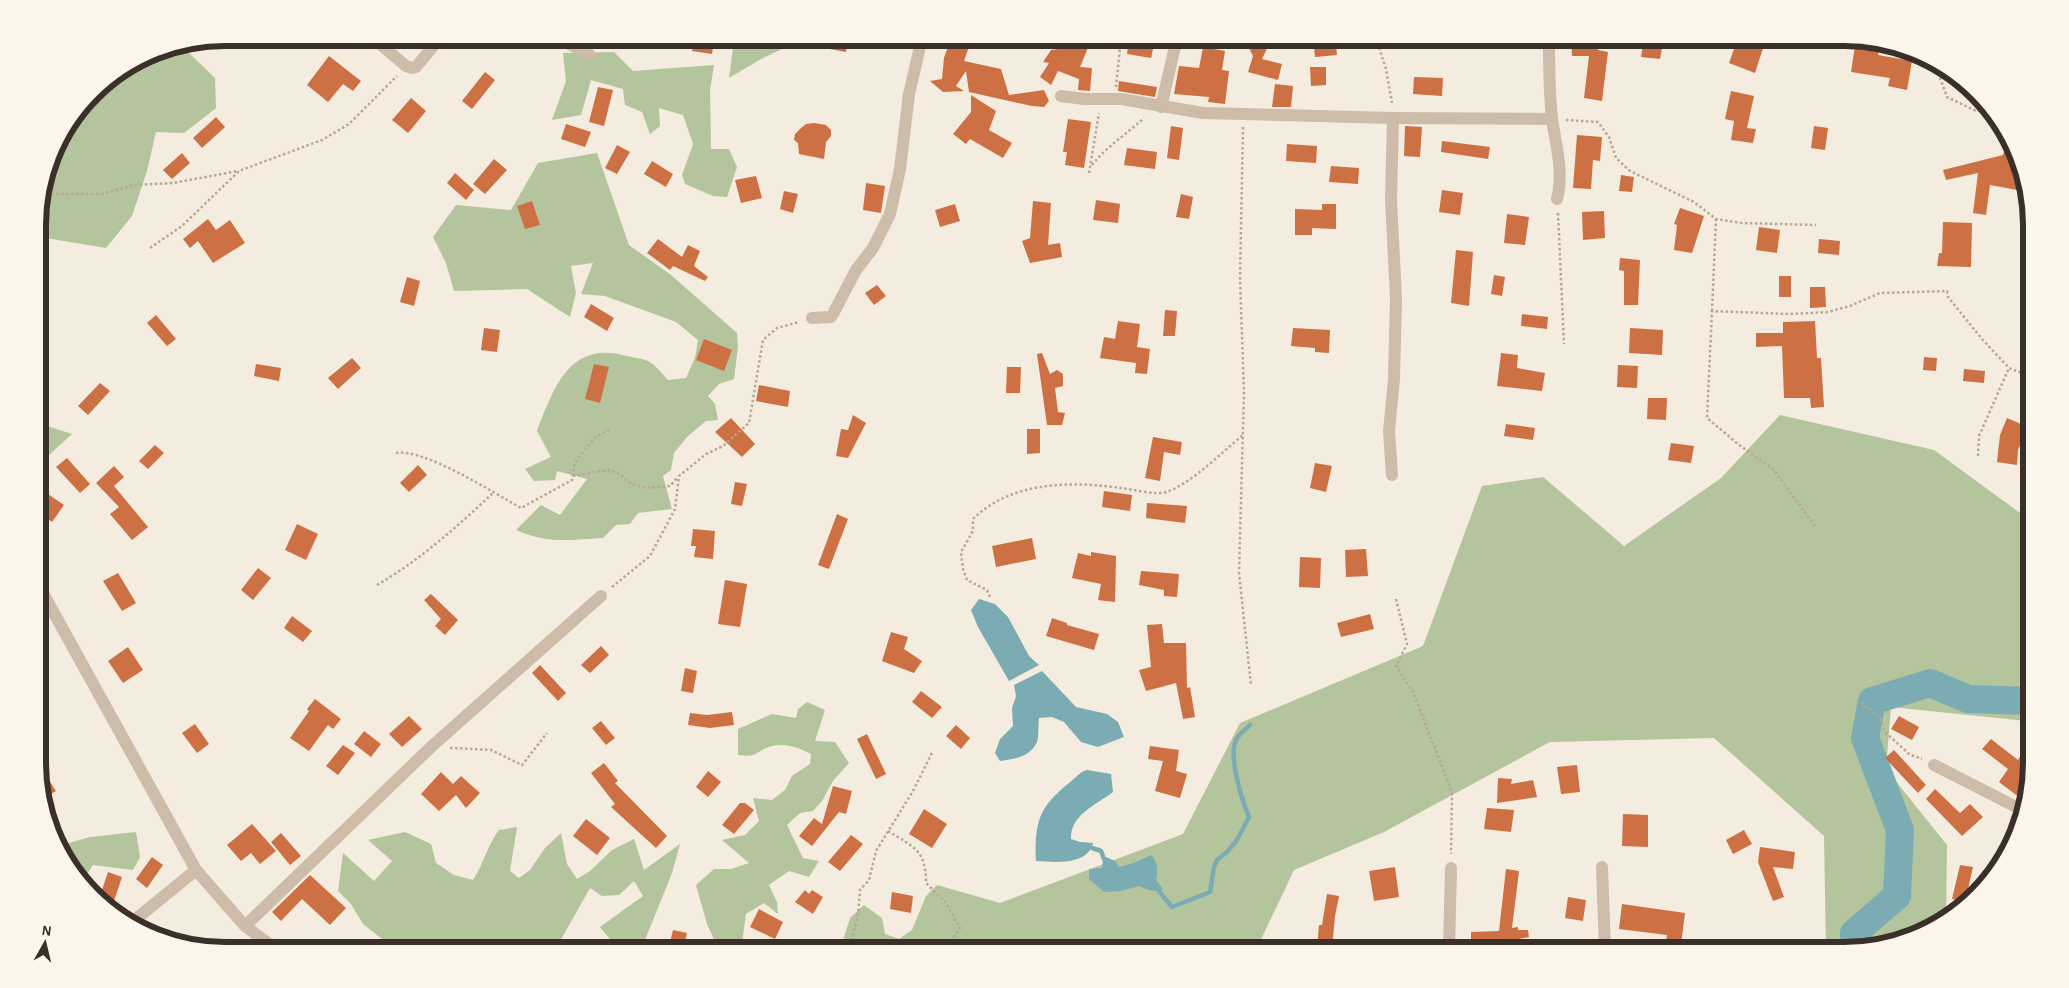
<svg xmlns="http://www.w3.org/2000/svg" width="2069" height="988" font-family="'Alegreya Sans',sans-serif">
  <rect width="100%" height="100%" fill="#f4ecde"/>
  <g fill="#b4c49d">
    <polygon points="732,38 787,38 782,49 761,59 729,78 733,47"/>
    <polygon points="179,47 187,51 215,78 216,108 184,133 156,132 147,171 132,216 106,248 46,238 38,239 38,213 57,142 101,84 154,52"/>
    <polygon points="614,52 633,71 714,65 710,90 711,149 729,149 737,167 727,197 713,196 685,184 682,175 693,144 683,115 659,108 660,126 650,134 642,112 625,105 623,89 591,80 581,115 552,120 566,81 563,53"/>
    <path d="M597 153 629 245 671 275 737 333 738 347 734 379 719 384 708 396 715 404 718 420 706 421 687 437 674 453 671 470 663 476 672 509 638 513 630 524 616 525 603 538C569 540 548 544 516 530L541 505 560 515 587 479 557 471 555 480 534 481 525 469 551 457 537 431C553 391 568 342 622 355 630 357 640 358 648 361 656 365 662 374 668 380L686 378 695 358 698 340 676 322 605 296 581 294 593 263 571 266 576 293 570 317 527 289 454 291 446 263 433 237 456 205 511 210 538 163Z"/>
    <polygon points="1780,415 1934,450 2031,521 2031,719 2026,721 1891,707 1886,769 1947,845 1946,920 1904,940 1856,950 1826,950 1824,836 1714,738 1550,742 1384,832 1294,870 1256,950 840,950 850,918 864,905 882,918 885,934 899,939 912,930 926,896 937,885 1000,903 1183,834 1240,723 1423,646 1482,486 1543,477 1624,546 1721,478"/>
    <polygon points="38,423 72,434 38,465"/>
    <path d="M807 702 825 710 815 741 835 742 849 763 833 781 822 801 813 811 800 813 787 825 803 858 819 861 809 877 789 871 769 885 777 902 778 914 764 903 746 914 741 950H706L717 946 707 924 696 885 714 869H731L749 863 722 840 745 835 759 821 753 798 772 800 785 790 792 776 810 764 811 754C799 748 787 743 772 746 756 750 759 758 738 755V729L772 714 796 718 798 709Z"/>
    <path d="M517 827 510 871 519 878 530 870 545 848 561 833 567 864 577 879 590 871 612 850 634 839 644 870 680 844 672 873 641 950H619L600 927 643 896 634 881 619 895 602 896 590 888 555 950H396L363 924 351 904 338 891 343 853 374 881 392 861 368 840 405 832 431 844 436 863 454 875 473 880C484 863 487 846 499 830Z"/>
    <polygon points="136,832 140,857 133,870 93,865 82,882 76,877 58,846 90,837"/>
  </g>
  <g fill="#7bacb3">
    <polygon points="979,599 995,604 1008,617 1029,656 1039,665 1009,681 978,627 971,610"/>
    <path d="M1042 671 1076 707 1107 714 1118 722 1124 737 1098 747 1081 742 1064 722 1052 717 1039 718C1038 725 1039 736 1037 742 1030 757 1015 759 1000 761L995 753 1000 739 1013 726 1012 708 1016 696 1014 685Z"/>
    <path d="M1087 770 1111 774 1113 792C1096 805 1070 815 1071 839L1080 842 1093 843C1087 866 1055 862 1036 861 1034 810 1045 803 1082 772Z"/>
    <path d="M1151 855C1158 861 1158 871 1156 880L1163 889C1154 893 1148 890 1139 886L1121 891 1104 892 1089 879V869L1102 868 1103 860 1106 857 1115 861 1119 867 1134 863Z"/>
  </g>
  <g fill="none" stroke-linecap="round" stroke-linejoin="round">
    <g stroke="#7bacb3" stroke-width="4.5">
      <polyline points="1092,848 1101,851 1104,859"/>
      <path d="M1159 891 1172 907 1210 892 1214 867 1217 860 1227 852 1237 840 1249 817C1242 800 1228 757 1236 740 1239 734 1245 730 1250 725"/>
    </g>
    <polyline stroke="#7bacb3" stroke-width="28" points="1854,950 1854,933 1897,896 1900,830 1865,738 1872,701 1930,683 1968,699 2031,701"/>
  </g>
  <g fill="#cd7044">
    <polygon points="694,38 714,40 712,54 692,51"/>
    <polygon points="802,38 848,38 846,52 802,44"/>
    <polygon points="951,38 972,38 964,61 1001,69 1009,95 1044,90 1049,101 1044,107 1032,106 969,92 966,71 956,86 964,91 943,92 930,81 942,79 944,58"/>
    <polygon points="1069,38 1092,38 1080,67 1092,68 1090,91 1078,90 1079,79 1058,71 1051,85 1040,77 1049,63 1043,62 1051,50 1058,49 1063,41 1066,43"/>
    <polygon points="1129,38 1155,40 1151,58 1127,54"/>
    <polygon points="1251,38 1272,38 1262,59 1282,64 1278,80 1248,72 1253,56 1247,44"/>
    <polygon points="1313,38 1335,38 1337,55 1315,57"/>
    <polygon points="1571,38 1598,38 1598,50 1608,52 1602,101 1584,98 1589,56 1572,56"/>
    <polygon points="1644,38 1664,38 1660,59 1641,57"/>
    <polygon points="1738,38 1764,45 1755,73 1729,63"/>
    <polygon points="1855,46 1879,50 1878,55 1912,61 1907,90 1888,86 1890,78 1851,72"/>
    <polygon points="1203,47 1225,51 1222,70 1229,71 1225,104 1208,102 1209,97 1174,94 1179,66 1199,68"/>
    <polygon points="329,56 361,81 353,91 343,84 328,102 307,85"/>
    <polygon points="1310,67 1326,67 1326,85 1311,86"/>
    <polygon points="485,72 495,80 472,109 462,101"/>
    <polygon points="1414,77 1443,78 1442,96 1413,94"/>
    <polygon points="1119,81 1157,87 1155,97 1118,91"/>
    <polygon points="1275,84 1293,86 1291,107 1272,107"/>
    <polygon points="598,87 613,90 604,126 589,122"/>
    <polygon points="1731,91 1754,96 1747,128 1756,129 1753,143 1731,140 1734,121 1725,119"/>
    <polygon points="971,95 996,111 989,130 1012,143 1003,158 970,139 966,144 953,134 971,112"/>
    <polygon points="411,98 426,111 408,133 392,120"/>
    <polygon points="216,117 225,127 202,148 193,138"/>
    <polygon points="1068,119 1091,122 1084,168 1065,165 1067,152 1063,152"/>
    <polygon points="814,123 826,125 831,130 831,136 826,142 824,159 799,154 798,143 794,140 795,134 800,129 806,124"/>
    <polygon points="566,124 591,132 585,147 561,139"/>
    <polygon points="1171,126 1183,128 1179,160 1167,158"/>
    <polygon points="1405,126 1422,127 1420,157 1404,156"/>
    <polygon points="1814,126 1828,128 1825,150 1811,148"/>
    <polygon points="1577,135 1602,137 1600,161 1593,160 1591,189 1573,188"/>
    <polygon points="1442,141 1490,147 1488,159 1441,152"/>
    <polygon points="1287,144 1317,146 1316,163 1286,161"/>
    <polygon points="617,145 630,152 617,174 605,168"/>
    <polygon points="1127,148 1157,152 1155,169 1124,165"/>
    <polygon points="2004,151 2017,153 2028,192 1990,185 1986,215 1973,213 1978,173 1946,180 1943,170 2003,155"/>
    <polygon points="182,153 190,163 172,179 163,170"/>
    <polygon points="494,159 507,170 485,194 473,184"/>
    <polygon points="652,161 673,174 666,187 644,174"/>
    <polygon points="1331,166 1359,168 1358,184 1329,182"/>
    <polygon points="455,173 474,190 466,200 447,183"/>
    <polygon points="1621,175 1634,177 1632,192 1619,191"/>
    <polygon points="756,176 762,198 741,203 735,180"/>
    <polygon points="866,183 885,186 881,213 863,210"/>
    <polygon points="1442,190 1463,193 1460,215 1439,212"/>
    <polygon points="784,191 798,194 793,213 780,209"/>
    <polygon points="1181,194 1193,197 1189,219 1176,217"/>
    <polygon points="1096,200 1120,204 1118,223 1093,220"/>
    <polygon points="532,201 540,225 525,229 517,206"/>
    <polygon points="1033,201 1051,203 1048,245 1060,243 1062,257 1030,263 1022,241 1030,238"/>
    <polygon points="955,204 960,221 940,227 935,210"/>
    <polygon points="1322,204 1336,204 1336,229 1312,228 1312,235 1295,235 1295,209 1322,210"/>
    <polygon points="1680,208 1704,216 1692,253 1674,250 1677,225 1674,224"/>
    <polygon points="1604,211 1605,238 1583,240 1582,212"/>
    <polygon points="1507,214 1529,217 1525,245 1504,243"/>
    <polygon points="208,219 216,230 230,220 245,243 213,263 198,241 190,248 183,239"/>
    <polygon points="1943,222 1972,223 1971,267 1937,266 1939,253 1942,253"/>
    <polygon points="1759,227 1780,230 1777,253 1756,250"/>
    <polygon points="658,239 682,257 688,245 700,251 694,266 708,277 705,281 673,266 670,270 647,253"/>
    <polygon points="1819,239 1840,241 1839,255 1818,253"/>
    <polygon points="1456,250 1473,252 1469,306 1451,303"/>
    <polygon points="1620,258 1640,260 1638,305 1624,305 1624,271 1619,270"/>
    <polygon points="1494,275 1505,277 1502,296 1491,294"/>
    <rect x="1779" y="276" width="12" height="21"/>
    <polygon points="407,277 420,281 414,306 400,302"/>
    <polygon points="877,285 886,296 874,305 865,293"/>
    <polygon points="1810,287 1825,287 1826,307 1810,308"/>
    <polygon points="591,304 614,318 607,331 584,317"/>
    <polygon points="1165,310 1177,311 1175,336 1163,336"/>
    <polygon points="1522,314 1548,317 1547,329 1521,326"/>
    <polygon points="156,315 176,339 167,346 147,323"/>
    <polygon points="1118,321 1140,324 1137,347 1150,349 1147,374 1135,373 1136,363 1100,358 1104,337 1115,339"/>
    <polygon points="1815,321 1817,358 1821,358 1824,407 1811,408 1810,398 1784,398 1782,346 1756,347 1756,333 1783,333 1783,322"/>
    <polygon points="484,328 500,330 497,352 481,350"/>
    <polygon points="1293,328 1330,330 1329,353 1315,352 1315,348 1291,346"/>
    <polygon points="1630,328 1663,330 1662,355 1629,353"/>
    <polygon points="704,339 732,350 724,371 696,360"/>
    <polygon points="1042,353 1050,374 1057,370 1063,374 1063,386 1055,388 1058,412 1065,413 1062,425 1047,425 1037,354"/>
    <polygon points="1501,353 1518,355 1517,368 1545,373 1542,391 1497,386"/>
    <polygon points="1924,357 1937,358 1936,371 1923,370"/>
    <polygon points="352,358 361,368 338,389 328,378"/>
    <polygon points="256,364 281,368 279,381 254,376"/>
    <polygon points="594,364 609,367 600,403 585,399"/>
    <polygon points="1618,365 1638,366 1637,388 1617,387"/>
    <polygon points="1007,367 1021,367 1020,393 1006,393"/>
    <polygon points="1964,369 1985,371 1984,383 1963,381"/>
    <polygon points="100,383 110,391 88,415 78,406"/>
    <polygon points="759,385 790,391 788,407 756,401"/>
    <polygon points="1648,398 1667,398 1666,420 1647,419"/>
    <polygon points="853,415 866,423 848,458 836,456 841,429 848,430"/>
    <polygon points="731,418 755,444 742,457 715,432"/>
    <polygon points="2007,418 2028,427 2018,450 2017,465 1997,462 2000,435"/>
    <polygon points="1506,424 1535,428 1533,440 1504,436"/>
    <polygon points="1027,429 1040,429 1040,453 1027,454"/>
    <polygon points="1153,437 1182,442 1180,455 1164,452 1160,481 1145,478"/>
    <polygon points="1671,443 1694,446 1691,463 1668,460"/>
    <polygon points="155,445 164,453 148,469 139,461"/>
    <polygon points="67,458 90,484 80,493 56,467"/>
    <polygon points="1315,463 1332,466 1326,492 1310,488"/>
    <polygon points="418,465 427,475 409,492 400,483"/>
    <polygon points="114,466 124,477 114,486 148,527 132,540 110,514 119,507 96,483"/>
    <polygon points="735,482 747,484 742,506 731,504"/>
    <polygon points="39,488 64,505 52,522 39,512"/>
    <polygon points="1104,491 1132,495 1130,511 1102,507"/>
    <polygon points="1147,503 1187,506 1185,523 1146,518"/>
    <polygon points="837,514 848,519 829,569 818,565"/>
    <polygon points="297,524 318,534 306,560 285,550"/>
    <polygon points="693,529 715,531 713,559 694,557 696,546 691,546"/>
    <polygon points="1032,538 1036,559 996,567 992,546"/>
    <polygon points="1366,549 1368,576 1346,577 1345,550"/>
    <polygon points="1091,552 1116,556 1115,602 1098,600 1101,584 1072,578 1078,553 1091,556"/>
    <polygon points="1300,557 1321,558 1320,588 1299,587"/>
    <polygon points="258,568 271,578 253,600 241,590"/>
    <polygon points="1141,571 1179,574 1177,597 1164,596 1164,590 1139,585"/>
    <polygon points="118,573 136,603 122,611 103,581"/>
    <polygon points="725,580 747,584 740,627 718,624"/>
    <polygon points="431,594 458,620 445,635 435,626 441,619 424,600"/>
    <polygon points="1370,614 1374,629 1341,637 1337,623"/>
    <polygon points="292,616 312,631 303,642 284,628"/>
    <polygon points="1052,618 1067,623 1067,625 1099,634 1094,650 1046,636"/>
    <polygon points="1162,624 1164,643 1186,643 1187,688 1190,687 1195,717 1183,719 1176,683 1146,691 1139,670 1151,667 1147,625"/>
    <polygon points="891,632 908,637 904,649 922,661 914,673 882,661"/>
    <polygon points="601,646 609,655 590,673 581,665"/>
    <polygon points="128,647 143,670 123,683 108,661"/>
    <polygon points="540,665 566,693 558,701 532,673"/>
    <polygon points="685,668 697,671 693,693 681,691"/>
    <polygon points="921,691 942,707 932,718 912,702"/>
    <polygon points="315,699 341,719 333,729 328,725 309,751 290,738 309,711 307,709"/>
    <polygon points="732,712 734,725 710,728 688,725 690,713 707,715"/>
    <polygon points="409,716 422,729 402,747 389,734"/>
    <polygon points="1899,716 1919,727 1912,740 1891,729"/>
    <polygon points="601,721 615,738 606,745 592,728"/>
    <polygon points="195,724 209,744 197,753 182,733"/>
    <polygon points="956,725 970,738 961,749 946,736"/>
    <polygon points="364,731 381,744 371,757 354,744"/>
    <polygon points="867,734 886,774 876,779 857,739"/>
    <polygon points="2031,738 2032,763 2024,801 1999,782 2008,769 1982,749 1991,739 2018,760"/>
    <polygon points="343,745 355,753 338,775 326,766"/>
    <polygon points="1150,746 1179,750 1176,771 1187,774 1180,798 1155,791 1163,761 1148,759"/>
    <polygon points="1894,750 1926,785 1918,793 1885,758"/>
    <polygon points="604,763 618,781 615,783 667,836 656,848 611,807 615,804 591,773"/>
    <polygon points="39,765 56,791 42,799 39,787"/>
    <polygon points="1577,765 1580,792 1561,794 1557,767"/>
    <polygon points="708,771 721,782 708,797 696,787"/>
    <polygon points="441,772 453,784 461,776 480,793 466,808 456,795 439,811 421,794"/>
    <polygon points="1498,778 1512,779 1511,784 1533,780 1537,797 1497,803"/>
    <polygon points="833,786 852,791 846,814 839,812 812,846 799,836 814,818 822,824"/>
    <polygon points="1935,789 1960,813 1970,804 1983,817 1962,836 1926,799"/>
    <polygon points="740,803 745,803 754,810 734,834 722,825"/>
    <polygon points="1487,808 1514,810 1511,832 1484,829"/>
    <polygon points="924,809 947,824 932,848 909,834"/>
    <polygon points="1623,814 1648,815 1648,847 1622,846"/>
    <polygon points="586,819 610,838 597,855 573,836"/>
    <polygon points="252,824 276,851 260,864 251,853 241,861 227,845"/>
    <polygon points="1744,830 1752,844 1733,854 1726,840"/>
    <polygon points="281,833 301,856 290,865 271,842"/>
    <polygon points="851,835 863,844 840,871 828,862"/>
    <polygon points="1760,847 1795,852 1793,869 1773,867 1784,897 1773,901 1758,862"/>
    <polygon points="152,857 163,865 147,888 136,879"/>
    <polygon points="1960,865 1973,867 1965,902 1952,899"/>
    <polygon points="1395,867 1399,897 1374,901 1369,871"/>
    <polygon points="1506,869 1519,871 1512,928 1518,927 1518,930 1528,930 1529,937 1493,944 1492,950 1471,950 1471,932 1499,931"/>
    <polygon points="108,872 122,877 113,904 99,899"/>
    <polygon points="310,875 346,908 330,925 302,899 281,921 272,912"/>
    <polygon points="805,890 809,894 812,890 823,897 813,914 795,902"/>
    <polygon points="892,892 913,896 911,913 890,909"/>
    <polygon points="1327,894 1339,896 1335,916 1332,950 1317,948 1319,925 1322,925"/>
    <polygon points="1568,897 1586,900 1583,921 1565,918"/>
    <polygon points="1622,904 1685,913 1681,945 1678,945 1678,950 1665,950 1667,935 1619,929"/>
    <polygon points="759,909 783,922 775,939 750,927"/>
    <polygon points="673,930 687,933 683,950 668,950"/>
  </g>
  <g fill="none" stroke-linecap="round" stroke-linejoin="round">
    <g stroke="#b9a793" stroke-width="2.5" stroke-dasharray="2.5 2.5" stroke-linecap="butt">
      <polyline points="1376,38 1386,69 1392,103"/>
      <polyline points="1866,42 1871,46 1919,59 1938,72 1947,97 1974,110 1993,112"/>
      <polyline points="1116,87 1120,48"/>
      <polyline points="1566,120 1598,122 1609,137 1616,158 1630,171 1694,202 1716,219 1742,223 1816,225"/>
      <polyline points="1243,127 1240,278 1244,393 1239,573 1251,685"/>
      <path d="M1092 165C1107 146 1127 134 1144 118"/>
      <polyline points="1089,173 1099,113"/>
      <polyline points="42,197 46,194 101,194 135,185 173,183 238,171"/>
      <polyline points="1558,213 1564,344"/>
      <polyline points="150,248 182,226 239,171 322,140 349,124 397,76"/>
      <polyline points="1712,311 1716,219"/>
      <path d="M396 453C424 448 494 493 521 508L572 480 575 462 595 438 610 429"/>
      <polyline points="1978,456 1979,436 2009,368"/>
      <polyline points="573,476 608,470 620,474 631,484 647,488 670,486 678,477"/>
      <polyline points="1815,526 1773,469 1738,444 1707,418 1712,311 1789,314 1828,312 1850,306 1880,293 1947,291 1948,297 1982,339 2009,368 2030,376"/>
      <path d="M377 585C420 560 458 526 494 492"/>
      <polyline points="612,587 650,556 675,509 679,476 706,454 723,446 749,423 763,340 777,328 799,322"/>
      <path d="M990 597 987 590 967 580 963 569 961 552 973 531V519C1011 481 1072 481 1121 488 1132 489 1157 496 1166 492 1191 484 1222 452 1243 435"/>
      <polyline points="1396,599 1407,644 1396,666 1413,692 1452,792 1451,854"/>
      <polyline points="1861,703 1880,717 1885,732 1909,754 1922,759"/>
      <polyline points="450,748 491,750 522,765 547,733"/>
      <path d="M888 831C913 847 926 849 926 883L946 903 960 928 954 937V950"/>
      <polyline points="849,950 858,915 860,890 869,880 876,851 913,791 933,751"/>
    </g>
    <g stroke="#cdbca9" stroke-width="12">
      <polyline points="373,38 406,66 412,68 416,67 440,38"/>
      <polyline points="564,38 571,45 589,54"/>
      <path d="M1549 38C1549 64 1549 92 1552 119 1556 146 1564 172 1557 199"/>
      <polyline points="1061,96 1084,99 1121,99 1203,113 1393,118 1552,119"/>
      <polyline points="1161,107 1177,38"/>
      <polyline points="812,318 831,317 833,314 856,270 873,248 890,214 900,169 909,94 922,38"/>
      <polyline points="1392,475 1389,431 1394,379 1396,298 1391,200 1393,118"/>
      <polyline points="39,586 196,870 245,926 277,950"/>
      <polyline points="1934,765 2022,810"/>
      <polyline points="1602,867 1605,950"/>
      <polyline points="131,923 196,870"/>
      <polyline points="245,926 431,747 601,596"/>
      <polyline points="1449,950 1451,868"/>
    </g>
  </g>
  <path d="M0 0H2069V988H0ZM225 46H1844A179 179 0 0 1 2023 225V763A179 179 0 0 1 1844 942H225A179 179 0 0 1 46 763V225A179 179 0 0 1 225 46Z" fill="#fbf5eb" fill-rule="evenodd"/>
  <path fill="none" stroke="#3a3029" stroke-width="6" d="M225 46H1844A179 179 0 0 1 2023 225V763A179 179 0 0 1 1844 942H225A179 179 0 0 1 46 763V225A179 179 0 0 1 225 46Z"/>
  <g transform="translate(45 943) rotate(8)" stroke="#fbf5eb" stroke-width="4" paint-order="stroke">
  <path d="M0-4L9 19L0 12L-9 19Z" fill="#3a3029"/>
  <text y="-8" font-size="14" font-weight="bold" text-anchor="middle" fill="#3a3029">N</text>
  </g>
</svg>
